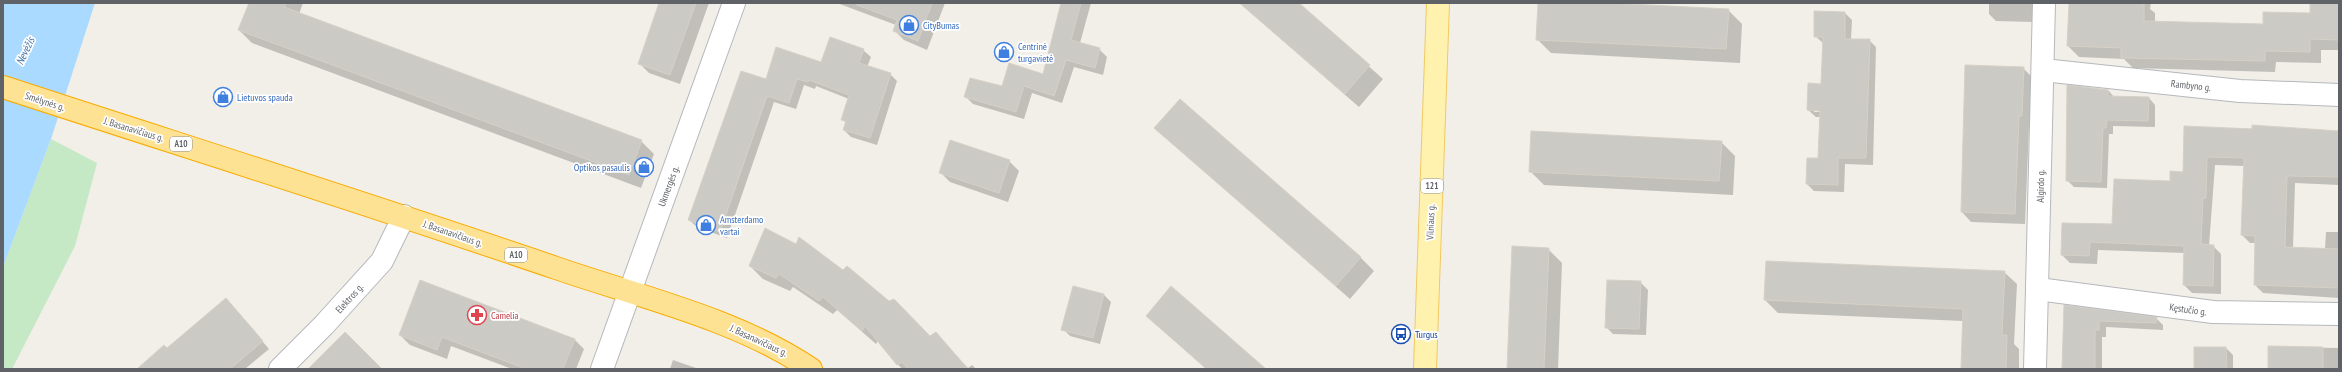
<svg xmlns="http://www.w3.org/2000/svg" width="2342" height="372" font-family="'PT Sans Narrow',sans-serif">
  <rect width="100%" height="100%" fill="#f1efe8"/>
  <polygon fill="#c5e8c5" points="51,139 97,163 75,246 12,369 3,369 3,267"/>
  <polygon fill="#aadaff" points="3,3 95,3 51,139 3,267"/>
  <g fill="#0003" fill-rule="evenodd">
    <polygon points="250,3 303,3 299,14 641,141 654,154 641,188 252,43 239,30"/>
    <polygon points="660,3 709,3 680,84 649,73 639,63"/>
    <polygon points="837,3 945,3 927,50 904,40 894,30 896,25"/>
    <polygon points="1062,3 1091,3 1080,43 1099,49 1107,57 1103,75 1074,67 1062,103 1032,93 1024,119 973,104 965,96 1043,75"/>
    <polygon points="1239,3 1298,3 1383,79 1359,107"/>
    <polygon points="1539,3 1589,3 1728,10 1742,24 1740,63 1551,53 1537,39"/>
    <polygon points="1989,3 2034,3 2033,22 1996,21 1989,14"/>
    <polygon points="2070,3 2151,3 2150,9 2155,13 2155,22 2264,25 2311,14 2311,3 2339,3 2339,50 2321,50 2321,63 2276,62 2275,72 2133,68 2124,59 2079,57 2068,46"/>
    <path d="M1845 13 1852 20 1851 40H1869L1876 47 1873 165 1845 164 1844 192 1814 191 1807 184 1819 159 1821 117H1816L1808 110 1822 85 1823 43 1815 36ZM1814 110 1825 112H1814Z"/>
    <polygon points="863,50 871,57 867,67 890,74 897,81 877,145 851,137 844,130 846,123 842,119 849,99 816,86 815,89 804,85 796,109 774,102 727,238 697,227 689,220 766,80"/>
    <polygon points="2023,68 2033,78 2031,126 2029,126 2025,224 1971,222 1962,212"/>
    <polygon points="2108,90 2114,97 2149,98 2155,105 2155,127 2113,126 2113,134 2109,134 2107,188 2074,187 2067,180"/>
    <polygon points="2185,127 2339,131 2339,185 2295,183 2293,248 2325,249 2326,232 2339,232 2339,298 2263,293 2255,285 2256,243 2250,243 2242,235 2245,166 2215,165 2209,246 2213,246 2221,254 2221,294 2192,293 2184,285 2185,253 2098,250 2097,264 2070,263 2062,255 2113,225 2184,173"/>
    <polygon points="1155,128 1360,257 1374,271 1350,299"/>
    <polygon points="1721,142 1735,156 1733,195 1544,185 1530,171"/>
    <polygon points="1009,161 1019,171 1008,202 950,182 940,172"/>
    <polygon points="765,229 931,337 935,333 968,368 972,365 976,369 902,369 878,341 876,344 837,310 833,314 793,287 790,291 763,279 750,266"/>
    <polygon points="1548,249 1562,263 1558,369 1508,369"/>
    <polygon points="2004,272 2017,284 2014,344 2019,349 2019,369 1962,369 1963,321 1778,313 1765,300"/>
    <polygon points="1640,282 1648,290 1646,335 1613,334 1606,327"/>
    <polygon points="1074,287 1104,295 1111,302 1100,344 1070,336 1063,329"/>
    <polygon points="2065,306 2156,318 2163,325 2163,330 2106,327 2106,337 2102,337 2102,369 2063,369"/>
    <polygon points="233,307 269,349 245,369 141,369 167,349"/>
    <polygon points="1147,316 1265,369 1206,369"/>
    <polygon points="400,335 574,339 584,349 576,369 512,369 451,346 447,359 410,345"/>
    <polygon points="2269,347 2339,348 2339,369 2269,369"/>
    <polygon points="2226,348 2233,355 2233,369 2195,369"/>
    <polygon points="673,360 696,368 696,369 670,369"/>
  </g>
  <g fill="#cccac5" stroke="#d6d1c6">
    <polygon points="249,3 286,3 284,7 642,140 629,175 238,30"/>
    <polygon points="659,3 696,3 670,75 638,64"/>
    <polygon points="857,3 932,3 918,41 893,31 897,20 857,5"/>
    <polygon points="1061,3 1081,3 1071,40 1100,48 1095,68 1066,60 1054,96 1024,86 1016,112 964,97 970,78 1002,86 1009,63 1043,74"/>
    <polygon points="1240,3 1299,3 1370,65 1345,94"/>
    <polygon points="1538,3 1609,3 1729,9 1726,49 1536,40"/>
    <polygon points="2069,3 2144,3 2144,21 2263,24 2263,12 2310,13 2310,3 2339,3 2339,40 2310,39 2310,52 2265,51 2265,61 2121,58 2121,48 2067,46"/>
    <polygon points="1814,11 1845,12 1845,39 1870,39 1866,158 1838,158 1838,185 1806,184 1807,158 1818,158 1820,111 1807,110 1808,83 1821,84 1823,37 1814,37"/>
    <polygon points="830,37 864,49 859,63 891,73 870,138 843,130 846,121 841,120 849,95 809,80 808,82 797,79 789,103 767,96 720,232 688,220 741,71 766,79 776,47 821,62"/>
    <polygon points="1965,65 2024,67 2022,116 2019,116 2015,214 1961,212"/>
    <polygon points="2067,85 2108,90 2108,96 2149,97 2148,121 2107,120 2106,128 2103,128 2101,182 2066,181"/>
    <polygon points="1180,99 1361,257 1336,286 1154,128"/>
    <polygon points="2252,125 2339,131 2339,177 2287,176 2285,247 2339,249 2339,288 2254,285 2255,236 2241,235 2244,158 2207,157 2206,198 2203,198 2201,244 2214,245 2213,286 2183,285 2184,246 2090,242 2089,256 2061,255 2062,223 2112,224 2114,179 2170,181 2170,171 2183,172 2184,126 2252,129"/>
    <polygon points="1531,131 1722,141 1719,181 1529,172"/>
    <polygon points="950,140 1010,160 999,193 939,173"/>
    <polygon points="765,228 796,244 799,237 843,270 847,266 889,301 894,299 930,336 936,332 968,369 908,369 902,362 897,365 865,326 862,331 823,297 819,301 779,274 776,278 749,266"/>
    <polygon points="1512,246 1549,248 1544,369 1507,369"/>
    <polygon points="1766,261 2005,271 2002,335 2007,335 2006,369 1961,369 1963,309 1764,300"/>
    <polygon points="420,280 575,339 563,369 526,369 442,337 437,350 399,335"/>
    <polygon points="1607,280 1641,281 1639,329 1605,328"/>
    <polygon points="1073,286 1104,294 1093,338 1061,330"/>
    <polygon points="1171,286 1266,369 1207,369 1146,316"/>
    <polygon points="226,298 263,341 230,369 137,369 164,345 167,348"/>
    <polygon points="2064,305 2157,317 2156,323 2099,321 2099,330 2095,330 2095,369 2062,369"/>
    <polygon points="345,332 382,369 308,369"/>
    <polygon points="2268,346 2323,347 2323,369 2268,369"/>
    <polygon points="2194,347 2226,347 2227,369 2194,369"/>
  </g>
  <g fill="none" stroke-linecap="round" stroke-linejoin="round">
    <defs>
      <g id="minor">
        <polyline points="2043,70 2240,91 2339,95"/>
        <polyline points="2038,289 2213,312 2339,314"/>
        <polyline points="280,369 324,325 382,261 404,216"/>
        <polyline points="602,369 734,3"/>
        <polyline points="2035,369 2044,3"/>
      </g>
      <polyline id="major" points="1425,369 1438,3"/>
      <path id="highway" d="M3 87C187 147 372 205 556 268 640 297 737 319 811 369"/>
    </defs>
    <use href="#minor" stroke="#b5b8bc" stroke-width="24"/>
    <use href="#major" stroke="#f2c960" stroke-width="24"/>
    <use href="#highway" stroke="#f9ab00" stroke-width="24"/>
    <use href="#minor" stroke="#fff" stroke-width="22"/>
    <use href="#major" stroke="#fff2af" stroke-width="22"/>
    <use href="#highway" stroke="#fde293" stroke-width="22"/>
  </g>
  <defs>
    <symbol id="shop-ring" viewBox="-11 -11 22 22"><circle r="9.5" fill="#fff" stroke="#3f7fe0" stroke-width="1.5"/><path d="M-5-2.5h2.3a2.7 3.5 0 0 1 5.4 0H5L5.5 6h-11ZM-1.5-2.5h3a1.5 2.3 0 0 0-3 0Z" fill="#3f7fe0"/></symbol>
    <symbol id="pharmacy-ring" viewBox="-11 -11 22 22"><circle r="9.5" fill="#fff" stroke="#e0444e" stroke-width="1.5"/><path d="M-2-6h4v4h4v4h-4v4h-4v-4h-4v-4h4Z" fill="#e0444e"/></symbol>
    <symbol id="bus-ring" viewBox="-11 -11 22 22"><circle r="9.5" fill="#fff" stroke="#1a4fb4" stroke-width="1.5"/><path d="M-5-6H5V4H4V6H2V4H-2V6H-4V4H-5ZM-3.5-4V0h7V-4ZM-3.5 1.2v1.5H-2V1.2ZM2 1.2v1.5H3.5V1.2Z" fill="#1a4fb4"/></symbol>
  </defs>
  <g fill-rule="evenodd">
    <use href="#shop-ring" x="898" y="14" width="22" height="22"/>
    <use href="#shop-ring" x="993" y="41" width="22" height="22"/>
    <use href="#shop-ring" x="212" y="86" width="22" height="22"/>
    <use href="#shop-ring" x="633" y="156" width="22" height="22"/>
    <use href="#shop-ring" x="695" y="214" width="22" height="22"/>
    <use href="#pharmacy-ring" x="466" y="304" width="22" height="22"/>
    <use href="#bus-ring" x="1390" y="323" width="22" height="22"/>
  </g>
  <g text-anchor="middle" stroke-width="3.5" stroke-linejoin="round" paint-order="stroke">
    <g fill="#fff" stroke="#8f9295" stroke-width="1">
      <rect x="170" y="137" width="22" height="14" rx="3"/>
      <rect x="1421" y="179" width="22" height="14" rx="3"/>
      <rect x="505" y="248" width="22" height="14" rx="3"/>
    </g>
    <g font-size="9" font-weight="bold" fill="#5f6368">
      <text x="181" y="147">A10</text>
      <text x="1432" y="189">121</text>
      <text x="516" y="258">A10</text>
    </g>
    <g font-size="10" fill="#366cbe" stroke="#fff" text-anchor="start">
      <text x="923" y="29">CityBumas</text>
      <text x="1018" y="50">Centrinė<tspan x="1018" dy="12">turgavietė</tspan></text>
      <text x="237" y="101">Lietuvos spauda</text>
      <text x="630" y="171" text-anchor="end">Optikos pasaulis</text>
      <text x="720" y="223">Amsterdamo<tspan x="720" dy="12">vartai</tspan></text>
    </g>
    <g font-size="10" fill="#5f6368" stroke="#fff">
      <text transform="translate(2191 85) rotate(6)" y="4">Rambyno g.</text>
      <text transform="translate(45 101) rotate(18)" y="4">Smėlynės g.</text>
      <text transform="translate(134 129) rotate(17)" y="4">J. Basanavičiaus g.</text>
      <text transform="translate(668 186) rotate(-70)" y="4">Ukmergės g.</text>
      <text transform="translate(2040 186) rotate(-89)" y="4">Algirdo g.</text>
      <text transform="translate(1430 222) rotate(-88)" y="4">Vilniaus g.</text>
      <text transform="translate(453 233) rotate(19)" y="4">J. Basanavičiaus g.</text>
      <text transform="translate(349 298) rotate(-48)" y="4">Elektros g.</text>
      <text transform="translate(2188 309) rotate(8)" y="4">Kęstučio g.</text>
      <text transform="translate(759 340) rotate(25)" y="4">J. Basanavičiaus g.</text>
    </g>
    <g font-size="10" fill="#be3a42" stroke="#fff" text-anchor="start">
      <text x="491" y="319">Camelia</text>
    </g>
    <g font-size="10" fill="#164399" stroke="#fff" text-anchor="start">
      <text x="1415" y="338">Turgus</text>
    </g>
    <g font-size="11" font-style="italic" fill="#4174aa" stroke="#fff">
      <text transform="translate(25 51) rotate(-65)" y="4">Nevėžis</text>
    </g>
  </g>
  <rect width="2342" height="372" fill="none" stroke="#5f6368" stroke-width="8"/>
</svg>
